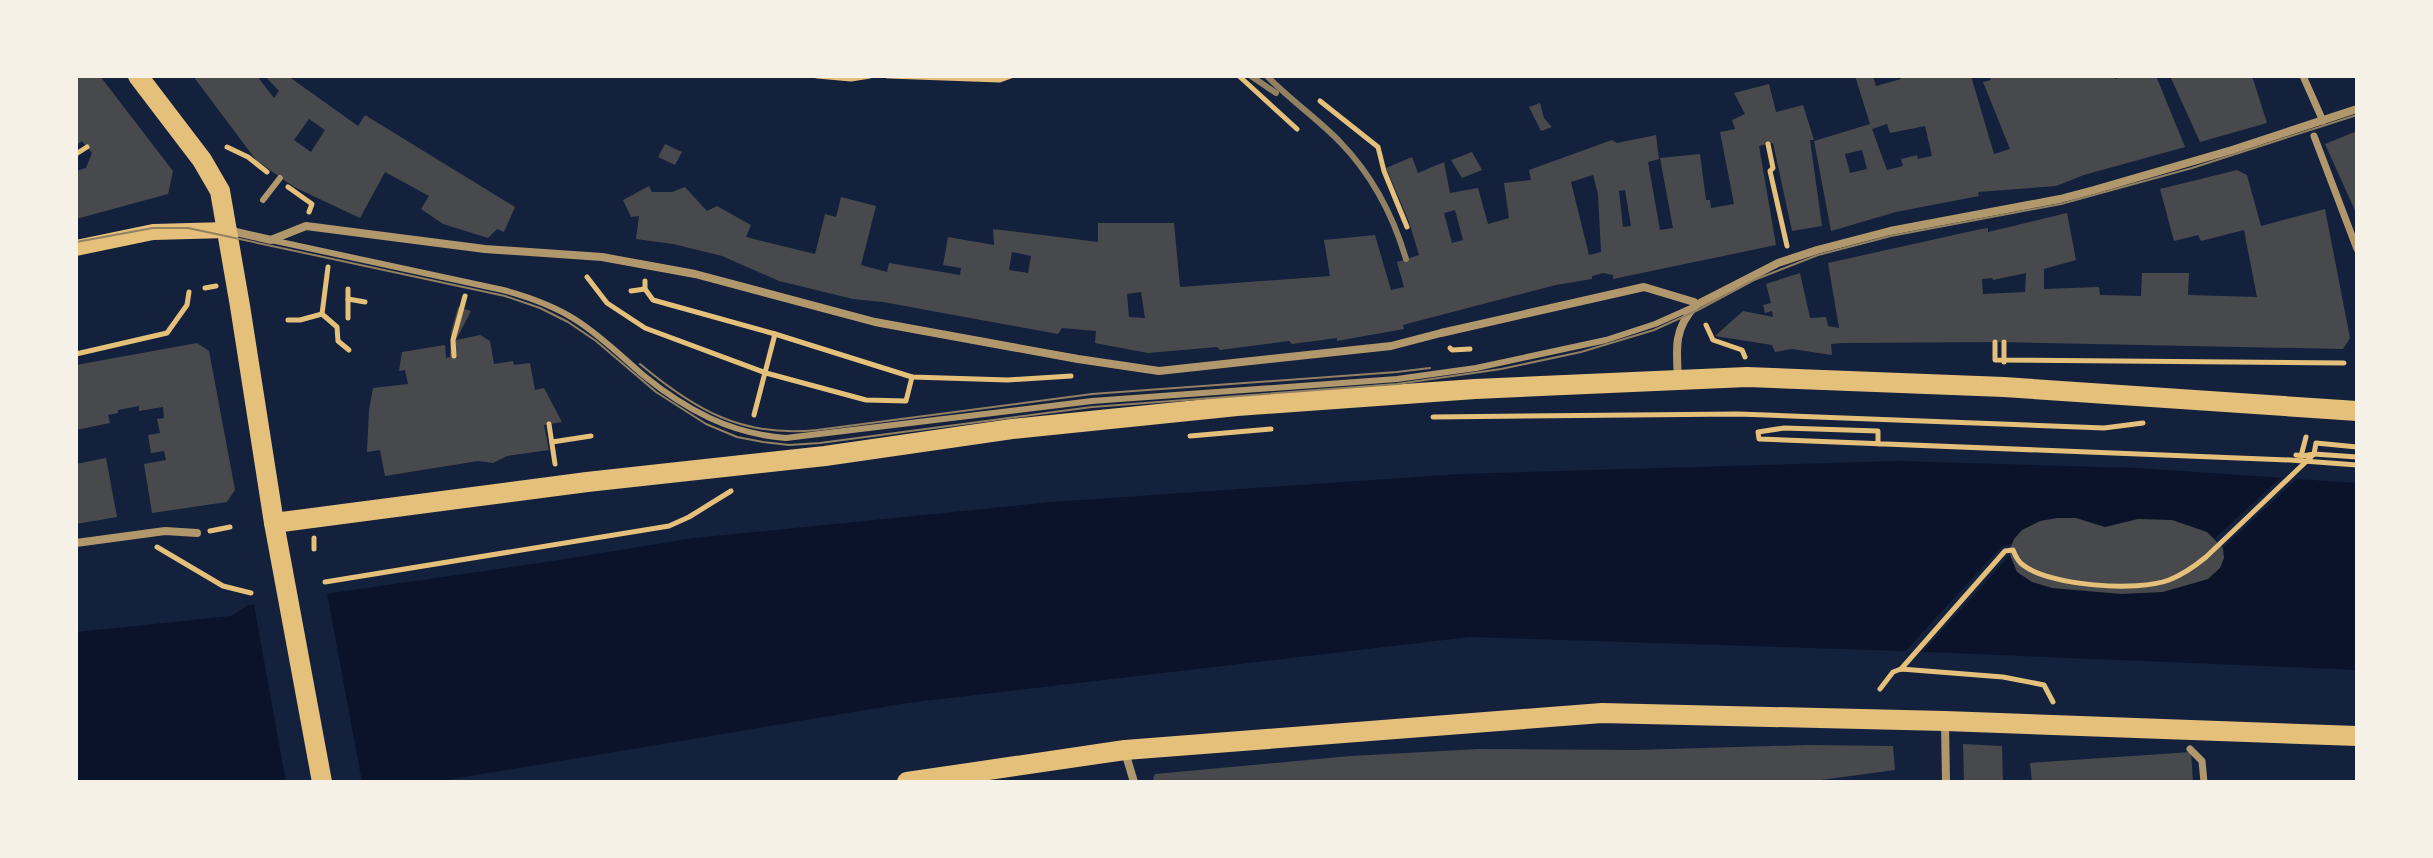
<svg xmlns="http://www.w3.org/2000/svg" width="2433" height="858" font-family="'Times New Roman',serif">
  <rect width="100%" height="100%" fill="#14213d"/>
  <polygon fill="#0b132b" points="1899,461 2138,468 2357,483 2357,670 1903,651 1470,637 907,703 434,782 76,782 76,632 231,616 248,605 546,562 694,538 1052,502 1459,474"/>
  <g fill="#14213d">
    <polygon points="2285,474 2301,475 2223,548 2215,538"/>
    <polygon points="2012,543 2010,555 1919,656 1902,655 2001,547"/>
    <polygon points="449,572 327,593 362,782 286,782 254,605 241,605 248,601"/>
  </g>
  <g fill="#48494c" fill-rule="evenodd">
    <polygon points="76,76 100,76 173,171 168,194 76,219 76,171 86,168 92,153 82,141 76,145"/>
    <path d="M193 76H257L274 98 279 91 265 76H288L358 126 365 115 515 207 504 232 497 229 488 238 443 224 421 209 429 196 385 172 360 218 294 187 256 160ZM309 119 325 130 311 152 294 140Z"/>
    <path d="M1855 76H1873L1876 86 1901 79V76H1971L1994 154 2010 149 1983 82 1991 80 1989 76H2114L2115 79 2123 76H2156L2185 147 2084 175 2056 186 1978 192 1979 196 1896 212 1831 231 1814 141 1870 124ZM1887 124 1890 133 1925 126 1932 156 1918 159 1917 155 1901 159 1903 166 1887 170 1872 129ZM1862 150 1867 169 1850 173 1845 154Z"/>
    <polygon points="2170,76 2252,76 2267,123 2200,142"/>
    <path d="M1769 84 1776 112 1803 105 1814 140H1810L1822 226 1792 231 1773 143 1759 146 1776 245 1613 279V275L1603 273 1592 276V279L1556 285 1414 322 1403 325 1404 329 1337 341V338L1292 344 1289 341 1220 350 1217 347 1148 353 1095 343 1096 331 1062 328 1058 334 883 302 853 299 779 281 722 256 673 244 636 239 639 216 631 217 623 200 649 186 652 192H672L685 187 707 211 717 206 751 225 746 237 815 254 825 214 836 217 841 197 876 206 861 265 887 272 889 263 960 275 961 268 943 265 948 237 994 245 993 229 1098 242V223H1174L1180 287 1330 276 1324 240 1375 235 1391 290 1404 287 1397 262 1419 255 1409 222 1386 168 1412 157 1418 173 1444 162 1450 193 1478 188 1488 224 1509 218 1504 183 1531 180 1529 170 1612 140 1617 143 1656 135 1659 159 1648 162 1660 230 1673 228 1660 158 1700 154 1706 200H1710L1711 208 1734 204 1720 132 1735 129 1732 120 1745 114 1734 93ZM1593 175 1598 194 1601 252 1589 255 1571 182ZM1625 190 1631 226 1623 227 1619 191ZM1455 210 1463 240 1452 243 1444 213ZM1012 252 1031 256 1028 273 1009 270ZM1141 292 1145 318 1129 317 1127 294Z"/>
    <polygon points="1540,103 1544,118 1552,127 1541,131 1529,107"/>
    <polygon points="2357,131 2357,215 2325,144"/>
    <polygon points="665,144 682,152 675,165 658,157"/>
    <polygon points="1472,152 1482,170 1462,178 1451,160"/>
    <path d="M2237 170 2247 175 2261 226 2325 209 2350 338 2343 349 1999 342 1842 343 1831 344 1832 355 1792 349 1775 352 1772 345 1715 336 1743 311 1773 317 1772 311 1765 313 1763 305 1771 303 1766 284 1800 273 1810 318 1826 317 1828 326 1839 328 1828 263 1981 229 1988 228V232L2067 213 2076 260 2044 269V289L2099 287 2100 295 2141 296 2142 273H2189L2188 295 2257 297 2244 230 2201 241 2198 235 2174 241 2160 189ZM2026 273 2025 292 1983 294 1982 279 1992 278 1993 280Z"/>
    <polygon points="458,307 471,311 456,340 480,335 490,341 494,364 513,361 514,365 530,363 535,390 544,388 562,422 544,425 549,450 507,456 493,463 478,461 385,476 380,450 367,452 369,410 373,388 408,384 405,370 399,371 402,352 445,345 446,358 450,357 451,332"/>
    <polygon points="197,343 209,351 235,490 227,502 152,513 144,464 166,460 164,451 151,453 148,435 160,433 157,419 164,418 163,407 139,411 139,406 118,410 118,413 108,415 110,423 76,430 76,365"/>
    <polygon points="106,458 117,517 76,524 76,464"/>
    <polygon points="2057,518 2076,518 2105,527 2138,519 2172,520 2207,532 2223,548 2224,558 2220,568 2208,579 2163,592 2121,594 2052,588 2032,582 2017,572 2010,555 2010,549 2014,539 2022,530 2040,521"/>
    <polygon points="1963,744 2002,746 2003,782 1964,782"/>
    <polygon points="1809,745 1893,746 1895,770 1806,782 1154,782 1153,778 1155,774 1350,756 1479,749 1634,750"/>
    <polygon points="2191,752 2193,782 2032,782 2030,763"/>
  </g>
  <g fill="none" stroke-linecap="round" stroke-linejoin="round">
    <g stroke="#e5c07b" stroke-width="5">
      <polyline points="817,76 851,79 870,76"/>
      <polyline points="888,76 1000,80 1011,76"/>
      <polyline points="1239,76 1297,129"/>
      <polyline points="1320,101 1378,147 1384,171 1407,227"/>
      <polyline points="1768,144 1773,168 1770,171 1787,246"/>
      <polyline points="227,147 248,157 267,172"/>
      <polyline points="76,154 87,147"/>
      <polyline points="288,187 312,204 309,212"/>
      <polyline points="587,277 607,303 645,328 766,373 866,400 906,401 912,377"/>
      <polyline points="645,281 645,289 653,300 775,334 912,377 1008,380 1071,376"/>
      <polyline points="205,288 216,286"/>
      <polyline points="348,289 348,318"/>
      <polyline points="631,291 645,289"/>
      <polyline points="348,299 365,302"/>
      <polyline points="322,314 337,327 338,341 349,350"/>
      <polyline points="288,320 300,320 322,314 328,267"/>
      <polyline points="1706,325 1713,340 1742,350 1745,357"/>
      <polyline points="1995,342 1995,360 2344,363"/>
      <polyline points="2004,342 2004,362"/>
      <polyline points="1450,348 1452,350 1470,349"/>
      <polyline points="76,354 167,333 187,305 189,292"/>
      <polyline points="454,356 453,340 465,296"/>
      <polyline points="754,415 775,334"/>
      <polyline points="1433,417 1738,414 2104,428 2143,423"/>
      <polyline points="549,424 555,464"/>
      <polyline points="1190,436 1271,429"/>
      <polyline points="552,442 591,436"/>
      <polyline points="1878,444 1878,431 1784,428 1758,432 1759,439 2290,460 2357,465"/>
      <polyline points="2296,455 2302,456 2314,454 2316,443 2357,447"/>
      <polyline points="2301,456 2306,437"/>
      <polyline points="210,531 230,527"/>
      <polyline points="314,538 314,549"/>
      <polyline points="157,547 223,586 251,593"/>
      <polyline points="325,582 669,526 689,517 731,491"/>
      <path d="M1901 669 2005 551 2013 550C2015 555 2018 562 2023 565 2050 586 2137 592 2169 580 2182 575 2195 566 2206 557L2314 454 2357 457"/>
      <polyline points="1880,689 1893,672 1901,669 2003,677 2044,685 2053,702"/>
    </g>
    <g stroke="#b1986c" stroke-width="6">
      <polyline points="263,200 280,178"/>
      <path d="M271 240 503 290C529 297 554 306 576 320 601 336 621 356 643 375 686 410 731 434 786 438L1092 401 1397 379 1476 368 1606 340 1655 324 1691 308"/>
    </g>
    <g stroke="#b1986c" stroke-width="7">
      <polyline points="2303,76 2323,121"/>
      <polyline points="2314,136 2357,249"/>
      <polyline points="2190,749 2202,761 2204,782"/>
    </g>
    <g stroke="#b1986c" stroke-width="8">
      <polyline points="227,230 271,240 306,226 485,249 602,257 695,274 875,322 1078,359 1159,371 1391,346 1441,333 1644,287 1694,302 1696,305"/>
      <path d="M1678 378C1676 348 1674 328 1696 305L1778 263 1817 250 1890 231 2060 199 2094 190 2232 150 2357 109"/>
      <polyline points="76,543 165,531 197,533"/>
      <polyline points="1945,723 1946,782"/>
      <polyline points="1125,752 1134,782"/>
    </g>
    <polyline stroke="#e5c07b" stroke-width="16" points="76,248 153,232 227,230"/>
    <g stroke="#e5c07b" stroke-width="20">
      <polyline points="138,76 202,160 220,191 240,306 274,523 322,782"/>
      <polyline points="274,523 587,482 825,456 1012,429 1237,406 1475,389 1747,377 2004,387 2357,411"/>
      <polyline points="907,782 1125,750 1602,713 1945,721 2357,736"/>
    </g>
    <g stroke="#918062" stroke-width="2">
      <polyline points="76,242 153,228 188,228 505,296 540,308 568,322 596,341 656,392 706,424 737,437 763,442 789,445 820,443 1092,407 1397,384 1501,369 1581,352 1654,330 1698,310 1754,280 1818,255 1891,236 2061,204 2192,168 2357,115"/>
      <path d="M640 364C695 410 743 438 817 430L1092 394 1397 372 1430 368"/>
    </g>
    <g stroke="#918062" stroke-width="6">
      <polyline points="1251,76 1276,93"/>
      <path d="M1267 76C1290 100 1318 119 1340 142 1373 176 1393 215 1406 259"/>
    </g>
  </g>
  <rect width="2433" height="858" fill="none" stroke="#f6f1e7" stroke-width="156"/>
</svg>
